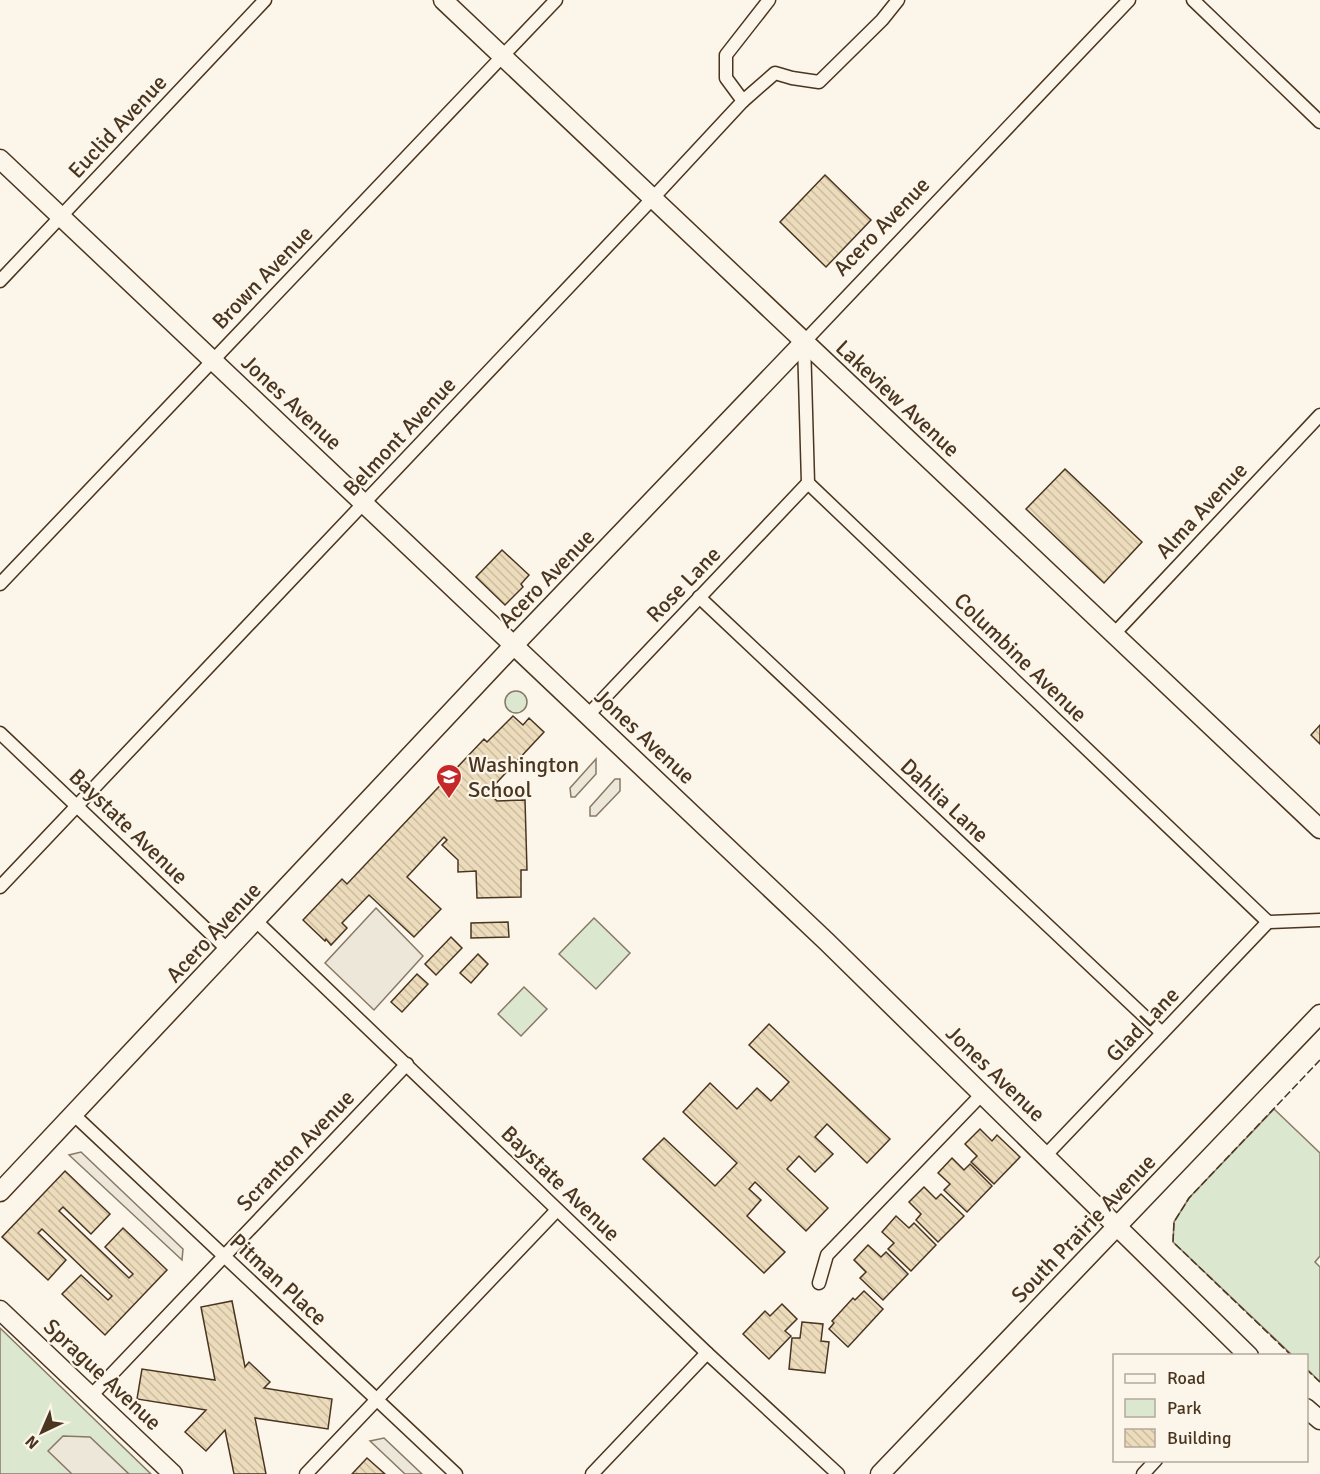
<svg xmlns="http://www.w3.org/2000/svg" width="1320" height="1474" font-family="Signika,sans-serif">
  <defs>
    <pattern id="building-back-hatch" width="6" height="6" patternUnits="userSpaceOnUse" patternTransform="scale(1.5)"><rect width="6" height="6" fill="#ecdcbc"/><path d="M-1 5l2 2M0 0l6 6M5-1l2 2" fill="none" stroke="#ccbda1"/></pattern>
  </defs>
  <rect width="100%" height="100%" fill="#fbf6e9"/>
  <g fill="#dce7d0" stroke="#887966" stroke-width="1.5">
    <circle cx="516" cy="702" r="11"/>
    <polygon points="594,918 630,953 596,989 559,954"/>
    <polygon points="524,987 547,1009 521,1036 498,1014"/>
    <polygon points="1274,1109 1320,1153 1320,1256 1315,1262 1320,1267 1320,1382 1307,1369 1306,1356 1292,1355 1173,1242 1174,1222 1189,1198"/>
    <polygon points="0,1328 151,1474 0,1474"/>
  </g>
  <g fill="#ede7d9" stroke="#887966" stroke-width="1.5">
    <polygon points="596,759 596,774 575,797 571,797 570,788"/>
    <polygon points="615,779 620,779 620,791 596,816 590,816 590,807"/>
    <polygon points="376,908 423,956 374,1010 325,963"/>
    <polygon points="81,1152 183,1249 182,1260 69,1155"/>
    <polygon points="63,1436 90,1437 129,1474 72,1474 48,1451"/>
    <polygon points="384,1438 422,1474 405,1474 370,1441"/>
  </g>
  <g fill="url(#building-back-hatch)" stroke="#4a3520" stroke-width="1.5">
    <polygon points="825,175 871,220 826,267 780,222"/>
    <polygon points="1065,469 1142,542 1104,583 1026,509"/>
    <polygon points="502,550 529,575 521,584 523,587 505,605 476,577"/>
    <polygon points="513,716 523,725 529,718 544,732 488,792 497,801 525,800 527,870 521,870 521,897 477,898 476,871 458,872 458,860 442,845 447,840 444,837 407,877 441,909 414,937 369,895 342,923 347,928 331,945 326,939 325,941 303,920 342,879 347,884 484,739 487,742"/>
    <polygon points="1320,725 1320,744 1311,735"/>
    <polygon points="508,922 509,937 471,938 471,923"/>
    <polygon points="451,937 462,948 436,975 425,964"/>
    <polygon points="478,954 488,964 471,983 460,973"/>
    <polygon points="417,974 428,984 402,1012 391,1002"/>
    <polygon points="769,1024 890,1139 867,1163 827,1124 815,1137 833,1154 815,1172 799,1156 787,1169 828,1208 806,1231 755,1182 749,1189 761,1200 747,1216 785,1252 764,1273 643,1159 664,1138 715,1186 737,1163 683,1112 710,1083 737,1109 757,1088 771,1101 789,1082 749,1045"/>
    <polygon points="980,1129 992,1141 997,1135 1020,1157 994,1184 971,1162 977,1156 965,1144"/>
    <polygon points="952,1158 964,1170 970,1164 992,1186 967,1212 944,1190 950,1184 938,1173"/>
    <polygon points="65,1171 110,1214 91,1234 63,1207 59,1211 129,1278 133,1274 105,1247 123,1228 167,1270 105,1335 62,1294 81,1275 108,1300 112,1296 42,1229 38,1233 66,1260 48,1280 2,1237"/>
    <polygon points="924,1187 936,1199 941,1194 964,1216 938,1242 916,1220 921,1214 909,1202"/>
    <polygon points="896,1216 909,1228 914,1223 936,1245 911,1271 888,1249 894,1243 882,1232"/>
    <polygon points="868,1245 881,1257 886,1252 908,1274 883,1300 860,1278 866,1272 854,1260"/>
    <polygon points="864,1291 883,1309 848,1347 829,1329 834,1323 832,1321 853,1298 855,1300"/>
    <polygon points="232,1301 245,1367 249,1362 270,1382 264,1388 332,1399 328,1429 255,1418 266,1474 234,1474 225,1430 206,1451 185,1432 206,1410 137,1399 142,1369 215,1380 201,1307"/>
    <polygon points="782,1304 797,1319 785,1331 791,1336 769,1359 743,1334 765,1311 770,1316"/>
    <polygon points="802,1322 823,1324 821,1341 829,1342 825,1373 789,1369 792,1338 800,1338"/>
    <polygon points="367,1458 385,1474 352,1474"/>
  </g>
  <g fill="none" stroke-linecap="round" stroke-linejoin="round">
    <defs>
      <g id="street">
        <polyline points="1129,0 804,342 808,483 1268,922 1320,920"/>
        <polyline points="1193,0 1320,122"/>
        <polyline points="743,101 775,73 792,78 819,82 882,20 898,0"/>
        <polyline points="0,281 265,0"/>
        <polyline points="0,584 556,0"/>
        <polyline points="699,597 1162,1033"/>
        <polyline points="1113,635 1320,415"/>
        <polyline points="588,715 808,483"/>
        <polyline points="0,733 228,950"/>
        <polyline points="0,887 652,199 743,101 726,78 726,55 769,0"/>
        <polyline points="256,921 707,1353 838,1474"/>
        <polyline points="73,1114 456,1474"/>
        <polyline points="1046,1155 1268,922"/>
        <polyline points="819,1283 827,1255 983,1093"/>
        <polyline points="91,1396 407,1064"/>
        <polyline points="306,1474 557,1210"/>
        <polyline points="592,1474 707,1353"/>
        <polyline points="1143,1474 1156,1460"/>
      </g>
      <g id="secondary">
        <polyline points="443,0 1320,829"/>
        <polyline points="0,159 827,942 1249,1356"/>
        <polyline points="0,1192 513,646 804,342"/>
        <polyline points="0,1310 173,1474"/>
        <polyline points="1306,1408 1320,1420"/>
        <polyline points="880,1474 1320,1014"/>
      </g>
    </defs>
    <use href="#street" stroke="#4a3520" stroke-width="15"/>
    <use href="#secondary" stroke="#4a3520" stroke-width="21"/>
    <use href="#street" stroke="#fbf6e9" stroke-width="12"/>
    <use href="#secondary" stroke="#fbf6e9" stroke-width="18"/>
    <g stroke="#4a3520" stroke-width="1.5" stroke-dasharray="8 3" stroke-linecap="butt">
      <polyline points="1292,1356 1173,1242 1174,1222 1189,1198 1320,1060"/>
      <polyline points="1306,1369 1320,1382"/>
    </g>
  </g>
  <defs>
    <symbol id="school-pin" viewBox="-11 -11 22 30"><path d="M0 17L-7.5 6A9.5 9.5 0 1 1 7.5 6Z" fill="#c62828" stroke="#fbf6e9"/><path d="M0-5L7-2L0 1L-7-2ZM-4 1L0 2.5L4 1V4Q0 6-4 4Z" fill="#fff"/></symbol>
  </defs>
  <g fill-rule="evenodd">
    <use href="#school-pin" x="434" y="762" width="30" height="40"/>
  </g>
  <g text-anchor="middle" stroke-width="4.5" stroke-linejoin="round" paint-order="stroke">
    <g font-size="22" fill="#4a3520" stroke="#fbf6e9">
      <text transform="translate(117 126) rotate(-47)" y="8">Euclid Avenue</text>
      <text transform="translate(881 226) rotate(-46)" y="8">Acero Avenue</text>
      <text transform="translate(262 277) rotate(-46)" y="8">Brown Avenue</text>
      <text transform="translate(898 398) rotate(43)" y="8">Lakeview Avenue</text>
      <text transform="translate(292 402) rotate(43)" y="8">Jones Avenue</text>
      <text transform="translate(399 436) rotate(-47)" y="8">Belmont Avenue</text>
      <text transform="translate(1201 510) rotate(-47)" y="8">Alma Avenue</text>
      <text transform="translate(546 578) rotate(-46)" y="8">Acero Avenue</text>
      <text transform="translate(683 584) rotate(-46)" y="8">Rose Lane</text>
      <text transform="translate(1021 657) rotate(44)" y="8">Columbine Avenue</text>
      <text transform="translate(645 736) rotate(43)" y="8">Jones Avenue</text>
      <text transform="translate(945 800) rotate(43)" y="8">Dahlia Lane</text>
      <text transform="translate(129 826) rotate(44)" y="8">Baystate Avenue</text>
      <text transform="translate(213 932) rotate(-47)" y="8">Acero Avenue</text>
      <text transform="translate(1142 1024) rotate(-46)" y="8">Glad Lane</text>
      <text transform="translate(996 1073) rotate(44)" y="8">Jones Avenue</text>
      <text transform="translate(295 1150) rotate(-46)" y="8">Scranton Avenue</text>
      <text transform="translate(561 1183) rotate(44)" y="8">Baystate Avenue</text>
      <text transform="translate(1083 1228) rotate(-46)" y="8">South Prairie Avenue</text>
      <text transform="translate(279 1279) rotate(43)" y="8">Pitman Place</text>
      <text transform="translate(103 1374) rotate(43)" y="8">Sprague Avenue</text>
    </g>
    <g font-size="22" fill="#4a3520" stroke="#fbf6e9" text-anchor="start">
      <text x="468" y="772">Washington<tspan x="468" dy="25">School</tspan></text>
    </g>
  </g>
  <rect x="1113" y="1354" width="195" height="108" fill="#fbf6e9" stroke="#b4a999" stroke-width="1.5"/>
  <rect x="1125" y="1374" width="30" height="9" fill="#fbf6e9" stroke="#b4a999" stroke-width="1.5"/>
  <text x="1167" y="1384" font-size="18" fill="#4a3520">Road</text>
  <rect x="1125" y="1399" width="30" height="18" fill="#dce7d0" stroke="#b4a999" stroke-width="1.5"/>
  <text x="1167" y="1414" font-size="18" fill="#4a3520">Park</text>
  <rect x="1125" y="1429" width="30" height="18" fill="url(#building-back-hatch)" stroke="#b4a999" stroke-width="1.5"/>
  <text x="1167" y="1444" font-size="18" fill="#4a3520">Building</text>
  <g transform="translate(42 1432) rotate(224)" stroke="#fbf6e9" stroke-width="4.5" paint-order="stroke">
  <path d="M0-4.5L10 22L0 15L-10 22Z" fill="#4a3520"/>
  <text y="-9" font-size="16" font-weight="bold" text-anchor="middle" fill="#4a3520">N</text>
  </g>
</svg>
